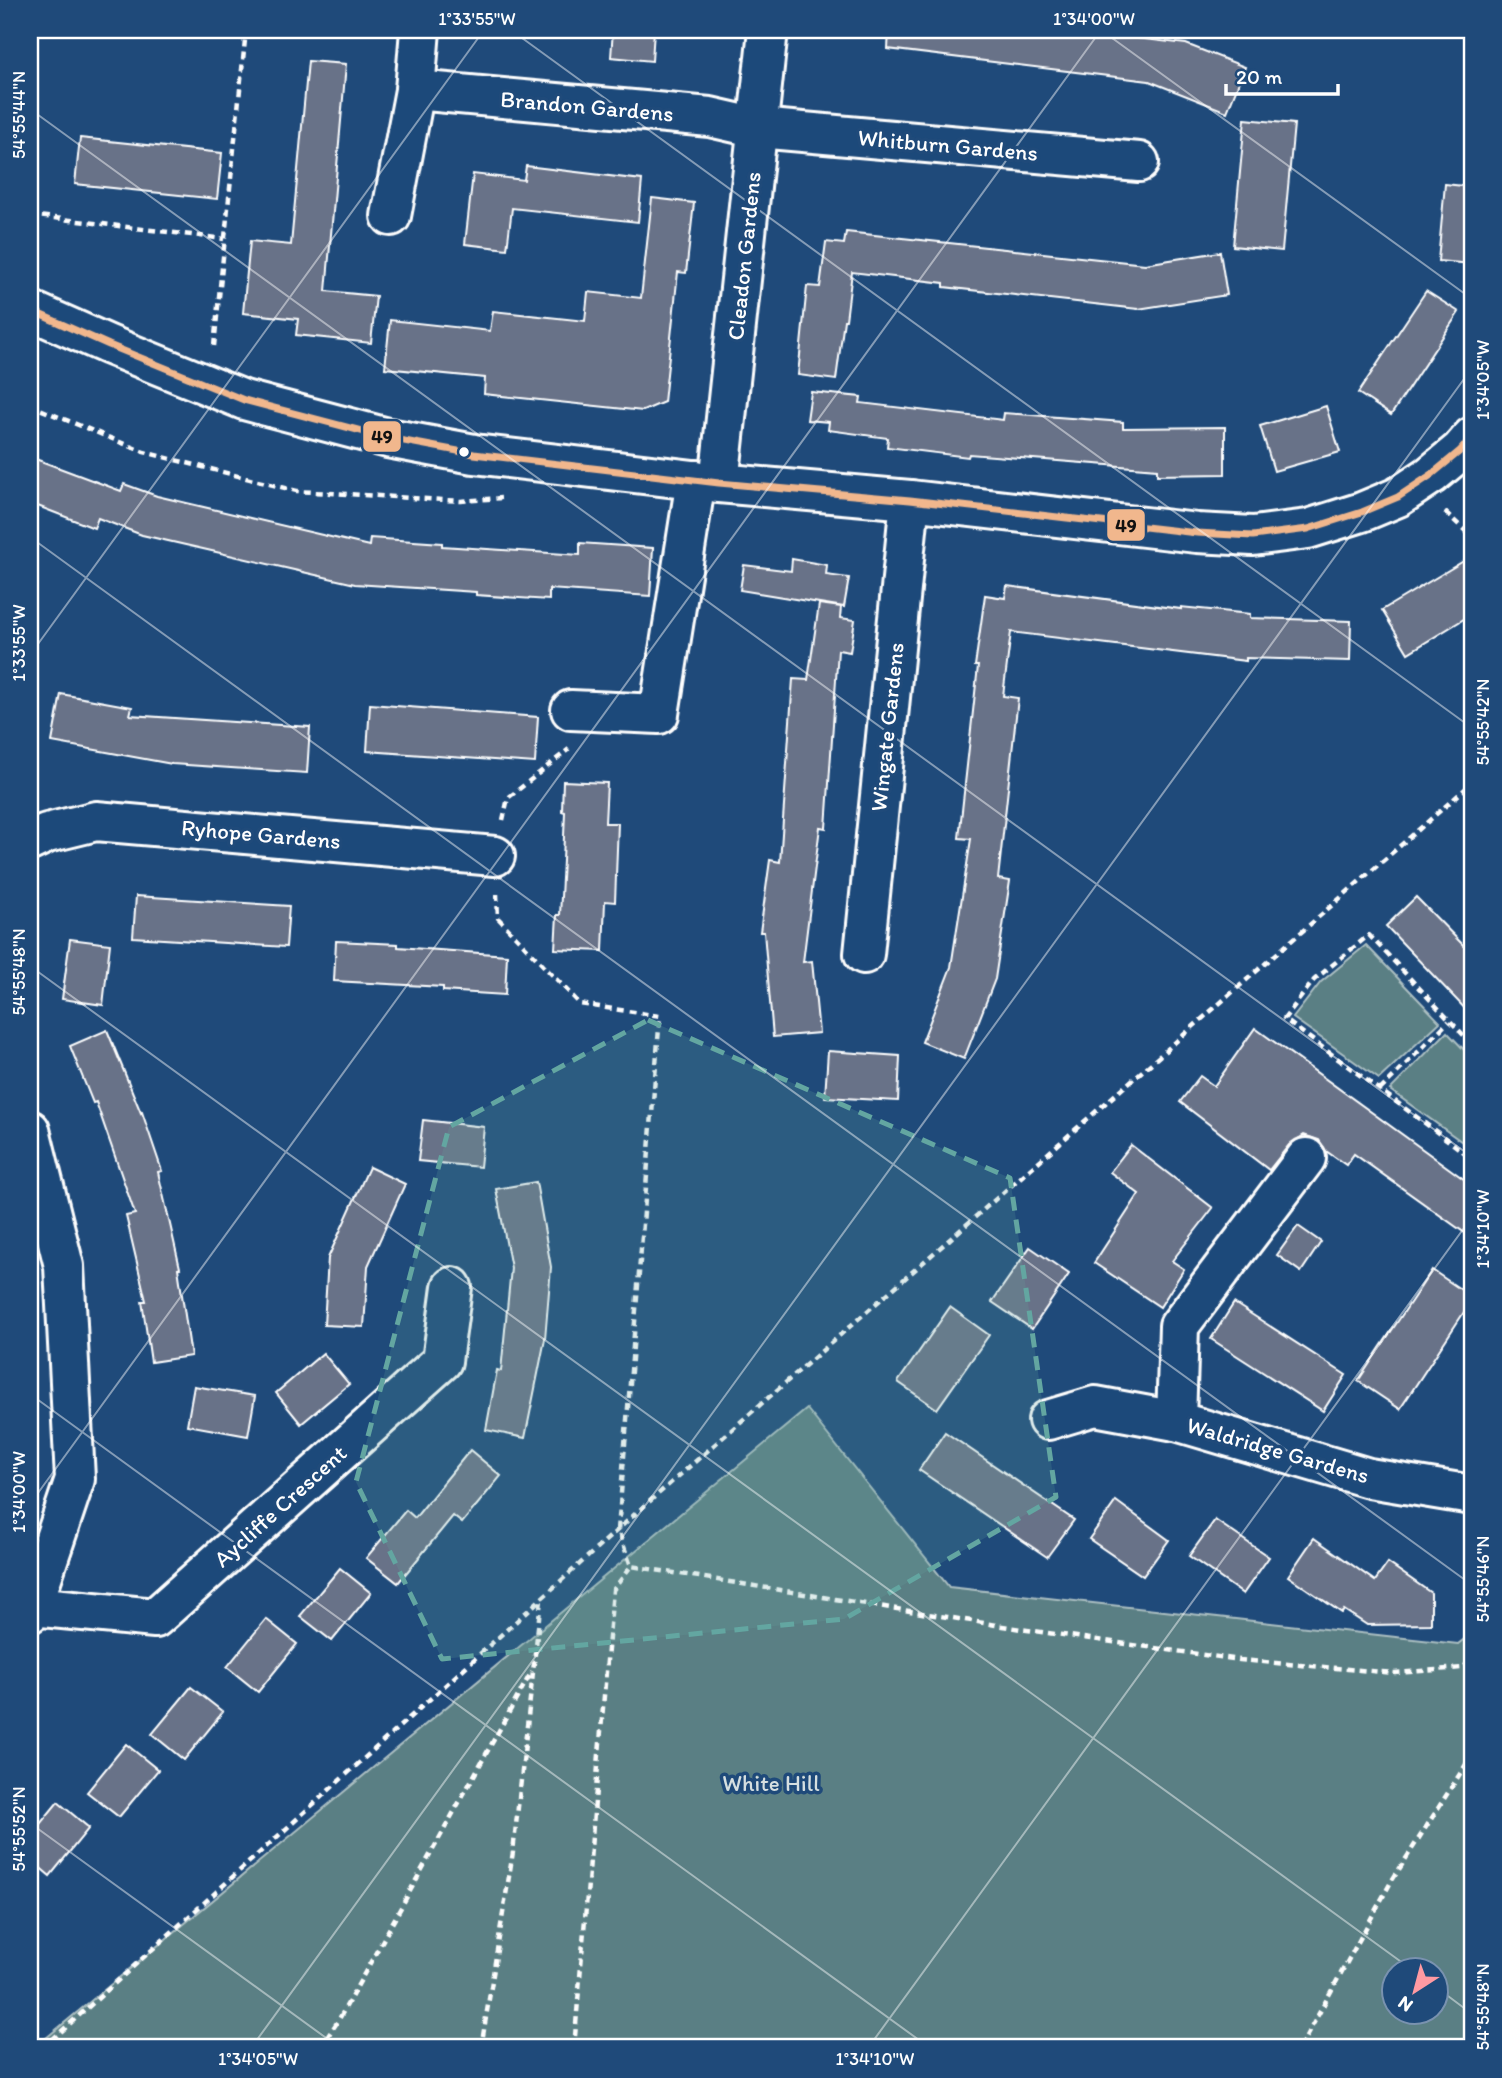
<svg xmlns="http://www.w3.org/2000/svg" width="1502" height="2078" font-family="Itim,sans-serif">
  <rect width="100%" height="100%" fill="#1f4a7a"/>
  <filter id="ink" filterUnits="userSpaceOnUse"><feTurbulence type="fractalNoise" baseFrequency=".0143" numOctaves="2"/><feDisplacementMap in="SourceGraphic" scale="14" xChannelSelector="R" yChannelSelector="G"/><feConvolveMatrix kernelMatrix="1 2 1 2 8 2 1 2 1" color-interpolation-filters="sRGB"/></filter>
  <g filter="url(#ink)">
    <g fill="#5a7f84" stroke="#acbfc2" stroke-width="2" fill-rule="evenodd">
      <polygon points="176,30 241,30 240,39"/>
      <polygon points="1366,945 1440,1022 1379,1079 1293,1018 1321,982"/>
      <polygon points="1447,1032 1472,1058 1472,1149 1390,1090"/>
      <path d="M807 1409 949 1587 1458 1644 1472 1633V1824L1470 1827 1472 1874V2048H34ZM1436 1969V2011H1394V1969Z"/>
    </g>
    <g fill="#687288" stroke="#fff" stroke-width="2">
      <polygon points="613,30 654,30 652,61 611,57"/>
      <polygon points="889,30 1071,30 1186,44 1245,67 1227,112 1149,81 888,49"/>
      <polygon points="308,61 346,64 326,291 376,296 371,343 296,335 298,319 243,313 250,241 291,245"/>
      <polygon points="1245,119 1294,124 1282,251 1233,246"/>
      <polygon points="80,138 222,153 217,199 75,184"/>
      <polygon points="526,166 642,180 638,222 512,208 507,249 465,244 473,174 524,180"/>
      <polygon points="1445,184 1472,187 1472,264 1438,261"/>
      <polygon points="652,198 694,203 686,273 678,272 664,402 643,411 484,394 485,378 385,368 390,320 490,331 493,311 585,321 588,292 641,298"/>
      <polygon points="846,232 1145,264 1220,252 1227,295 1138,309 944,287 944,283 852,272 846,320 844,320 836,380 798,375 807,286 820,287 826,242 844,244"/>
      <polygon points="1426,291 1459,312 1391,415 1358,393"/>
      <polygon points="811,392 861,397 860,403 1003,420 1004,413 1123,422 1123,428 1225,427 1225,474 1157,475 1157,469 969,454 968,457 887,447 888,438 828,430 829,422 807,420"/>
      <polygon points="1326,406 1340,452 1274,471 1260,426"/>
      <polygon points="30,457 121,491 124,484 157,496 369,546 370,538 442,543 442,546 580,555 580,543 653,548 650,596 549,589 549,600 476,595 476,592 355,584 142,535 98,518 94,528 30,503"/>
      <polygon points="1472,556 1472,614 1408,653 1382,610"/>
      <polygon points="792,559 827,565 826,575 849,578 844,607 740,590 744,565 791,571"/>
      <polygon points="1007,586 1181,609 1181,607 1250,614 1250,618 1351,621 1350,661 1246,658 1246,661 1011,632 1003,696 1018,698 998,879 1010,881 995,979 964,1059 922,1042 951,967 971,839 959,838 978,666 975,666 985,595 1005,598"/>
      <polygon points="819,604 841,607 840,618 855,620 850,652 838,650 826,828 820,827 803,962 812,961 819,1033 773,1037 764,932 760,932 770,860 780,862 793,679 808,680"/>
      <polygon points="61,694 132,707 130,715 310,727 307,773 172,764 52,742"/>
      <polygon points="370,704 538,717 535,763 367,751"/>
      <polygon points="563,781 607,783 605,823 618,823 615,902 605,901 603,951 555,949 557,915 560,915 563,860 565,812 562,811"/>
      <polygon points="136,896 289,906 286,947 133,937"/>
      <polygon points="1416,897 1472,954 1472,1016 1386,926"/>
      <polygon points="70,939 110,944 103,1005 62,999"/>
      <polygon points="336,941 398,944 398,947 507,955 505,995 443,991 443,987 334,981"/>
      <polygon points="1255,1028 1472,1185 1472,1238 1354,1154 1346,1165 1326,1151 1319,1140 1304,1135 1289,1145 1269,1170 1180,1102 1200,1076 1214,1086"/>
      <polygon points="107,1030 141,1113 142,1112 162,1171 158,1172 180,1268 178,1268 191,1356 151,1362 142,1301 146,1301 126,1216 135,1214 96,1102 93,1103 70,1046"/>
      <polygon points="828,1051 900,1056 898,1101 825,1097"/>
      <polygon points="423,1120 484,1127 480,1167 418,1161"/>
      <polygon points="1131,1145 1213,1208 1172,1261 1184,1269 1160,1307 1094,1263 1139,1194 1110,1172"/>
      <polygon points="369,1167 405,1184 368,1266 364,1327 324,1325 328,1258"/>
      <polygon points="536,1182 551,1267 545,1339 525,1438 486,1430 497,1370 501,1371 511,1268 496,1189"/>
      <polygon points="1298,1226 1321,1242 1301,1272 1277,1255"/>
      <polygon points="1030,1247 1069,1274 1032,1329 992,1302"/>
      <polygon points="1432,1270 1472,1297 1472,1300 1400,1409 1358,1381"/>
      <polygon points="1234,1303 1346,1375 1323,1411 1211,1339"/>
      <polygon points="950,1307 989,1335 937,1409 898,1382"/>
      <polygon points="323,1353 349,1384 301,1424 276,1393"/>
      <polygon points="194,1386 255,1396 248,1436 187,1425"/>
      <polygon points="945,1432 1074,1520 1047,1557 919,1470"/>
      <polygon points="470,1450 501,1476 462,1523 453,1516 398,1583 366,1558 406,1510 415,1518"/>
      <polygon points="1116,1501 1169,1540 1143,1576 1089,1539"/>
      <polygon points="1215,1520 1269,1557 1243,1594 1189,1556"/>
      <polygon points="1314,1538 1375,1581 1388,1563 1431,1593 1431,1624 1367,1625 1344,1610 1342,1613 1288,1576"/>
      <polygon points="340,1568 371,1593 332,1641 300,1616"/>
      <polygon points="266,1619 297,1644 258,1692 227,1667"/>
      <polygon points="191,1687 223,1712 184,1760 152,1734"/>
      <polygon points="126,1744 158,1770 119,1817 87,1792"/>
      <polygon points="58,1802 89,1828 50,1876 30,1859 30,1836"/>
    </g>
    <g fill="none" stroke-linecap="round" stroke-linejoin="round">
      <defs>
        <g id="minor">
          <polyline points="420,30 415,90 710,117 758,128 1139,162"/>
          <polyline points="391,216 415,90"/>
          <polyline points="30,310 109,345 244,400 388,438 474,454 719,483 910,500 1197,533 1253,536 1308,529 1362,512 1398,497 1431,475 1460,451 1472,437"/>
          <polyline points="719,483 768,30"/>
          <polyline points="571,710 659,714 696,480"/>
          <polyline points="30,841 47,833 96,821 495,856"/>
          <polyline points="864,954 910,500"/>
          <polyline points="30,1130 64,1266 75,1479 30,1613"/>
          <polyline points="1306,1158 1179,1326 1176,1421 1369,1478 1472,1495"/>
          <polyline points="1048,1420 1095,1406 1176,1421"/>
          <polyline points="32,1606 155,1618 442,1361 452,1287"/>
        </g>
      </defs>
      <use href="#minor" stroke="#fff" stroke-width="44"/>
      <g stroke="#fff" stroke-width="4.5" stroke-dasharray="7 5" stroke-linecap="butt">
        <polyline points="30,171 31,171 30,182"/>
        <polyline points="30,215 224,239"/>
        <polyline points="214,346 246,30"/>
        <polyline points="30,405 144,452 297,491 461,501 501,498"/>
        <polyline points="1445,512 1472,537"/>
        <polyline points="503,820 508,798 569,749"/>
        <polyline points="497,894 498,918 580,1004 660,1016 618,1530 631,1566 1027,1630 1240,1660 1395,1673 1462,1668 1472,1660"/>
        <polyline points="1472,1044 1369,935 1314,980 1284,1019 1472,1158"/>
        <polyline points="1380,1090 1449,1021"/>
        <polyline points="43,2048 634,1515 1472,783"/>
        <polyline points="320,2048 338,2021 532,1671"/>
        <polyline points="481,2048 513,1852 541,1600"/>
        <polyline points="574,2048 613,1590 631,1566"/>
        <polyline points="1300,2048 1391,1882 1472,1755"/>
      </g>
      <use href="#minor" stroke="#1f4a7a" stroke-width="38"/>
      <defs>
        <polyline id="bus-1" points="30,310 109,345 244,400 388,438 474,454 719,483 910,500 1197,533 1253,536 1308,529 1362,512 1398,497 1431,475 1460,451 1472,437"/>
      </defs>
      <use href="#bus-1" stroke="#1f4a7a" stroke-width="12"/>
      <use href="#bus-1" stroke="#f1b78d" stroke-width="7"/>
    </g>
  </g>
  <path fill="#63a6a1" fill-opacity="0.2" stroke="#63a6a1" stroke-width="5" stroke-dasharray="14 9" stroke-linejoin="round" d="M648 1020 1010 1178 1056 1497 844 1619 442 1659 356 1482 449 1127Z"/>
  <path fill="none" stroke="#fff" stroke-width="2" stroke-opacity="0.45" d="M511 30 1472 728M1101 30 1472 299M30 109 1472 1157M30 537 1472 1585M30 655 484 30M30 966 1411 1969M30 1394 930 2048M30 1504 1101 30M30 1823 340 2048M1436 1987 1472 2014M251 2048 1472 368M868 2048 1472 1217"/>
  <circle fill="#fff" stroke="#1f4a7a" stroke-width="2.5" cx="464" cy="452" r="6"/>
  <g text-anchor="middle" stroke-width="7" stroke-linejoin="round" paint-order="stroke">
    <g font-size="23" fill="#fff" stroke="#1f4a7a">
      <text transform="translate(587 106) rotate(5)" y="8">Brandon Gardens</text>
      <text transform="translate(948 145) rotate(5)" y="8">Whitburn Gardens</text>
      <text transform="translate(744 256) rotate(-84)" y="8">Cleadon Gardens</text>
      <text transform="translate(887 727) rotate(-84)" y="8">Wingate Gardens</text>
      <text transform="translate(261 834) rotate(5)" y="8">Ryhope Gardens</text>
      <text transform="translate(1278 1450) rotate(16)" y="8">Waldridge Gardens</text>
      <text transform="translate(280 1506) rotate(-42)" y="8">Aycliffe Crescent</text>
    </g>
    <g font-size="23" fill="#d6dfe0" stroke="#1f4a7a">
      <text x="771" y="1791">White Hill</text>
    </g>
  </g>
  <g stroke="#1f4a7a" stroke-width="2.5">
    <rect x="362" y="420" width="40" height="33" rx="7" fill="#f1b78d"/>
    <rect x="1106" y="508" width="40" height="34" rx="7" fill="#f1b78d"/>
  </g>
  <g font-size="19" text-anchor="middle" font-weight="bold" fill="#111">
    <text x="382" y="443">49</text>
    <text x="1126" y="532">49</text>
  </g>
  <rect width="1502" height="2078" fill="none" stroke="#1f4a7a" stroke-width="77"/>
  <g transform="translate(1415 1991) rotate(216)"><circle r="33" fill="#1f4a7a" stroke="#7992af" stroke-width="2"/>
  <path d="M0-5L12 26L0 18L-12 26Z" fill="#ff9aa2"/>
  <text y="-10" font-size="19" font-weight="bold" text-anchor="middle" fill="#ffffff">N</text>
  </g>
  <path d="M1226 84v10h112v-10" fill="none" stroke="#ffffff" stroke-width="3.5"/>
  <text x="1236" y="84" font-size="21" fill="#ffffff" stroke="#1f4a7a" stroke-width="5" paint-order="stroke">20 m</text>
  <rect x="38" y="38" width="1426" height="2001" fill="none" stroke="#fff" stroke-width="2.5"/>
  <g font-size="18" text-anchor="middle" fill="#fff">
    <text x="477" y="25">1°33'55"W</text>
    <text x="1094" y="25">1°34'00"W</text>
    <text transform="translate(19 115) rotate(-90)" y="6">54°55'44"N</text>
    <text transform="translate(1483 380) rotate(-90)" y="6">1°34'05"W</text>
    <text transform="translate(19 643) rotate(-90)" y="6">1°33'55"W</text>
    <text transform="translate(1483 722) rotate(-90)" y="6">54°55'42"N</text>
    <text transform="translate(19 972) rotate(-90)" y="6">54°55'48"N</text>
    <text transform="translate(1483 1229) rotate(-90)" y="6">1°34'10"W</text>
    <text transform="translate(19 1492) rotate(-90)" y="6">1°34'00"W</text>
    <text transform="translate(1483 1579) rotate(-90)" y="6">54°55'46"N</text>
    <text transform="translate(19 1829) rotate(-90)" y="6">54°55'52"N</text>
    <text transform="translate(1483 2007) rotate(-90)" y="6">54°55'48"N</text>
    <text x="258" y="2065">1°34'05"W</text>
    <text x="875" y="2065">1°34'10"W</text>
  </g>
</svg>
